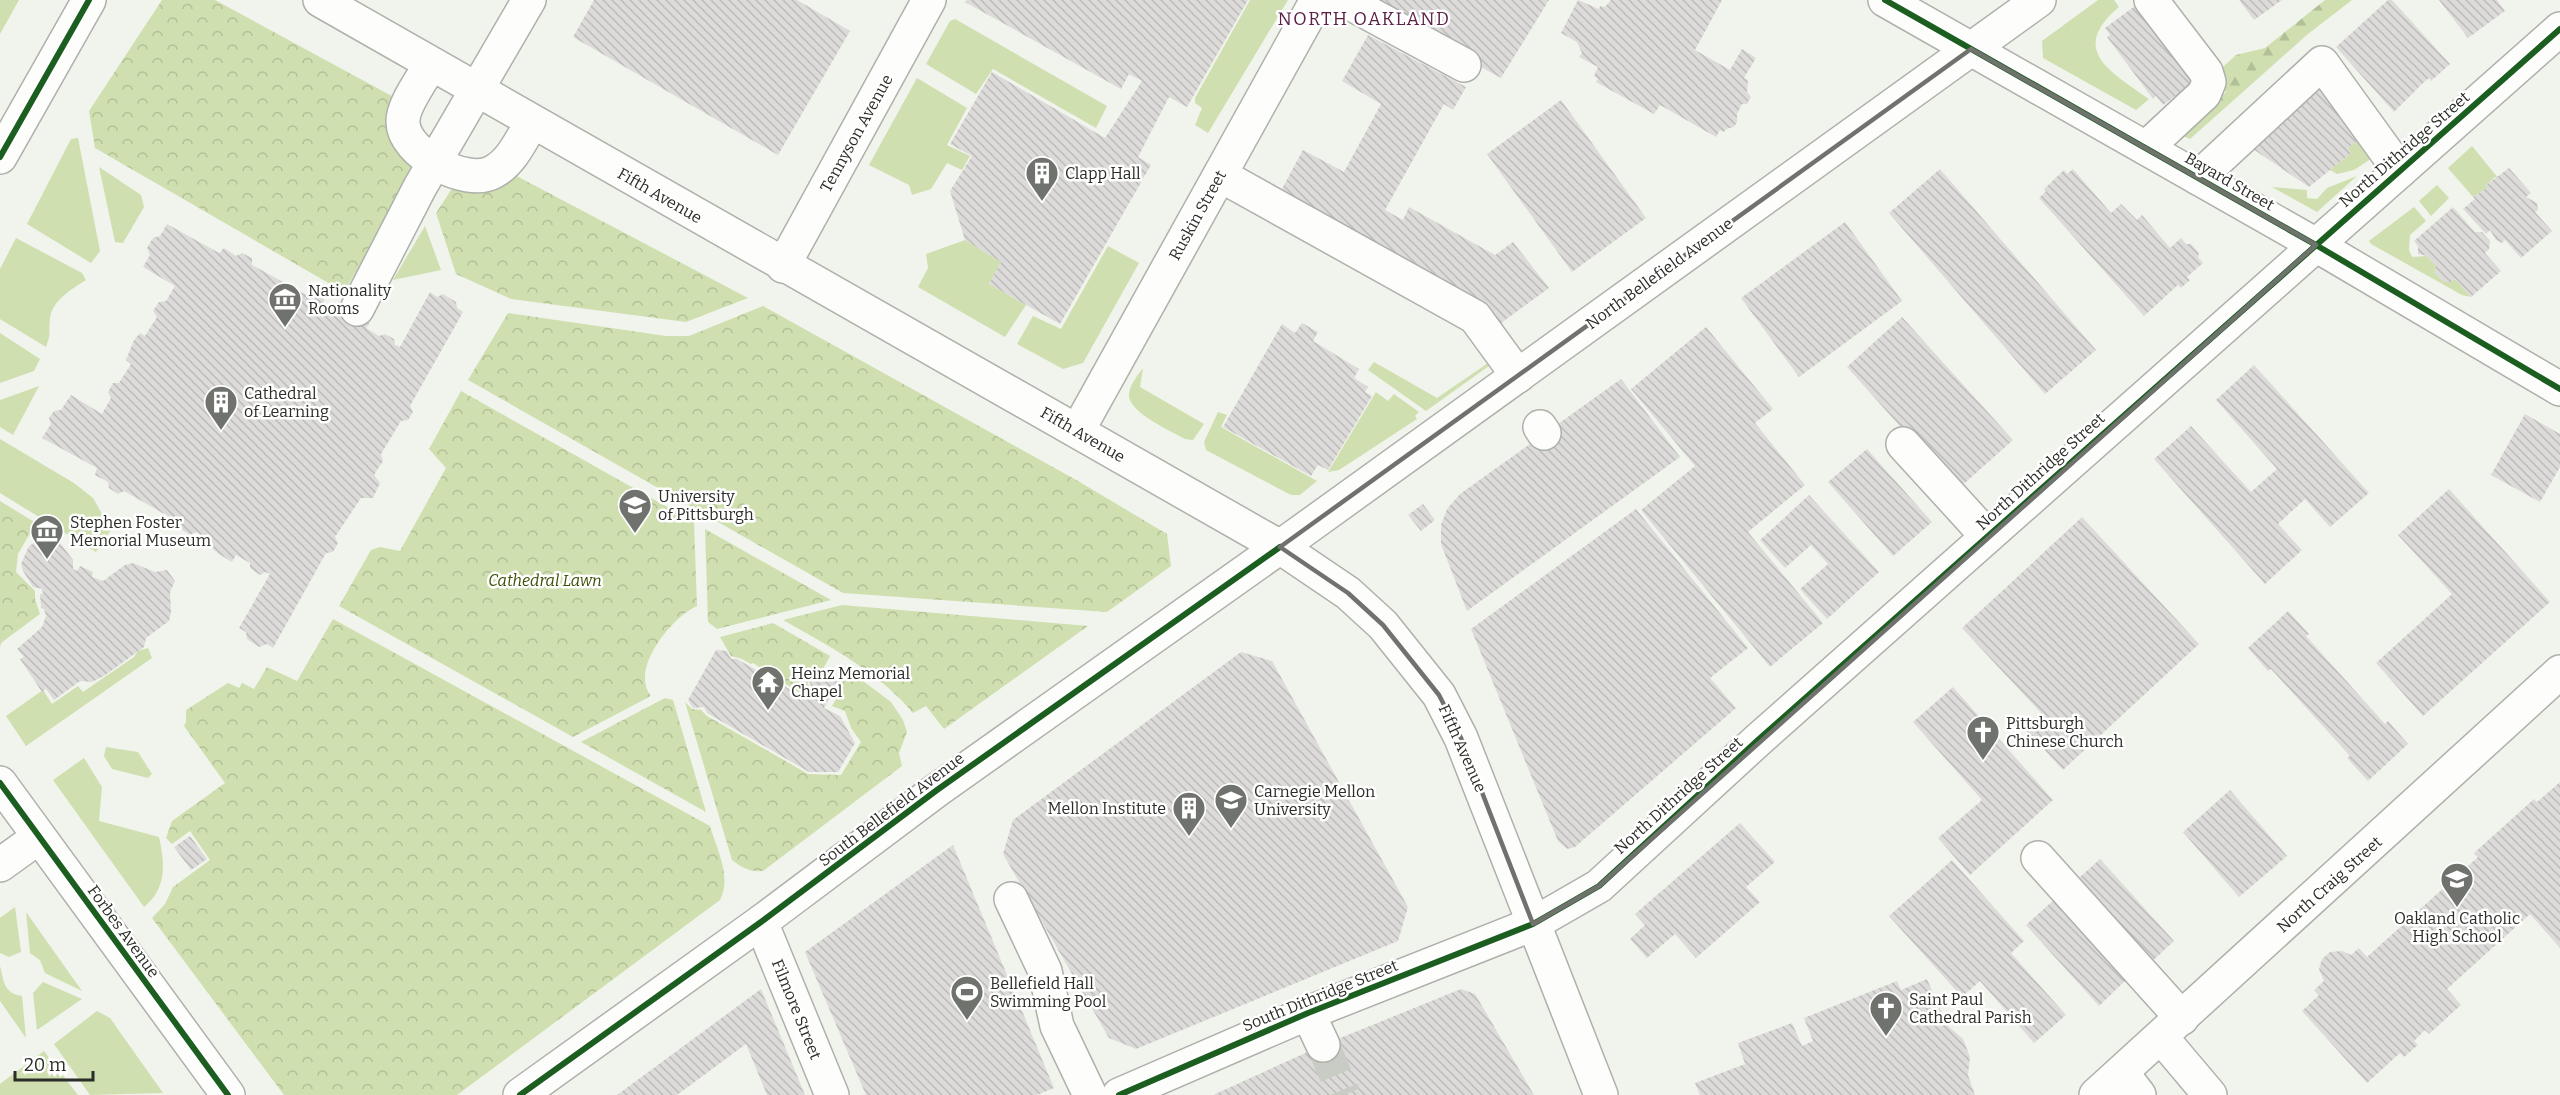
<svg xmlns="http://www.w3.org/2000/svg" width="2560" height="1095" font-family="Bitter,serif">
  <defs>
    <pattern id="forest-firs" width="22" height="20" patternUnits="userSpaceOnUse" patternTransform="scale(1.5)"><rect width="22" height="20" fill="#cfdfaf"/><path d="M5 1l3.5 6h-7zM16 11l3.5 6h-7z" fill="#b2c097"/></pattern>
    <pattern id="park-crowns" width="20" height="18" patternUnits="userSpaceOnUse" patternTransform="scale(1.5)"><rect width="20" height="18" fill="#cfdfaf"/><path d="M2 6a3 3 0 1 1 6 0M12 15a3 3 0 1 1 6 0" fill="none" stroke="#b2c097"/></pattern>
    <pattern id="building-back-hatch" width="6" height="6" patternUnits="userSpaceOnUse" patternTransform="scale(1.5)"><rect width="6" height="6" fill="#dcdbd9"/><path d="M-1 5l2 2M0 0l6 6M5-1l2 2" fill="none" stroke="#bdbcba"/></pattern>
  </defs>
  <rect width="100%" height="100%" fill="#f1f4ec"/>
  <g fill="#cfdfaf">
    <polygon points="0,0 19,0 0,34"/>
    <polygon points="1250,0 1288,0 1208,133 1195,125 1202,108 1195,103 1195,98"/>
    <path d="M2098 0H2114L2119 7C2068 50 2111 72 2149 99L2136 110 2043 58 2042 41Z"/>
    <polygon points="955,19 1107,106 1096,128 993,69 976,94 926,64 950,21"/>
    <polygon points="917,78 967,108 947,145 970,156 962,170 947,163 931,189 912,195 909,185 869,165"/>
    <polygon points="78,138 100,251 91,263 27,224 71,139"/>
    <polygon points="2359,139 2375,156 2354,170 2337,174 2330,170 2351,153 2348,148"/>
    <polygon points="2472,146 2498,178 2495,177 2486,185 2488,187 2473,197 2448,168"/>
    <polygon points="99,167 141,195 144,207 123,243 115,242"/>
    <polygon points="2357,176 2317,212 2272,187 2307,190 2307,198 2317,199 2327,188"/>
    <polygon points="2437,185 2449,198 2431,216 2419,201"/>
    <polygon points="2414,207 2426,221 2410,235 2409,250 2412,257 2427,256 2436,266 2435,273 2443,282 2451,282 2455,279 2471,297 2462,295 2371,244 2369,241"/>
    <polygon points="425,226 441,270 393,280"/>
    <path d="M16 238 82 273 86 280C72 289 52 300 50 319 48 333 52 331 46 347L0 319V269Z"/>
    <polygon points="965,240 1001,262 989,284 1026,305 1005,337 918,287 928,268 926,254"/>
    <polygon points="1108,246 1139,263 1083,363 1063,369 1017,344 1033,316 1061,329"/>
    <polygon points="0,333 40,359 34,371 0,383"/>
    <polygon points="1491,361 1493,363 1426,411 1368,370 1374,362 1437,398"/>
    <path d="M1143 368 1140 387 1204 424 1193 440 1185 439C1171 431 1132 414 1129 397 1128 387 1137 376 1143 368Z"/>
    <polygon points="39,386 13,435 0,427 0,400"/>
    <polygon points="1376,392 1388,401 1394,394 1419,412 1415,416 1417,419 1339,470 1328,472"/>
    <polygon points="1218,412 1227,415 1221,427 1317,481 1300,495 1291,495 1206,450 1204,442"/>
    <polygon points="0,439 74,483 93,498 111,530 96,552 0,493"/>
    <polygon points="148,648 152,658 26,746 6,716 43,690 52,704 78,686 83,692 134,657 138,651"/>
    <polygon points="106,747 138,752 152,774 148,778 112,769 104,756"/>
    <path d="M84 758 102 787 99 821 159 837C165 864 167 888 144 907L53 780Z"/>
    <polygon points="15,907 21,952 9,957 0,953 0,918"/>
    <polygon points="26,912 82,991 45,973 40,960 30,953"/>
    <path d="M0 966C4 979 2 993 22 996L26 1038 0 1001Z"/>
    <polygon points="43,982 82,999 37,1030 33,993"/>
    <polygon points="97,1011 110,1018 163,1093 90,1095 54,1044"/>
    <polygon points="44,1051 78,1095 0,1095 0,1084"/>
  </g>
  <polygon fill="url(#forest-firs)" points="2325,0 2352,0 2308,34 2190,139 2179,134 2226,92 2215,74 2236,55 2265,48"/>
  <g fill="url(#park-crowns)">
    <polygon points="162,0 215,0 401,101 420,163 344,292 95,148 89,111"/>
    <polygon points="509,172 748,298 686,322 511,299 456,274 436,213 453,187"/>
    <polygon points="763,306 1078,481 1167,534 1171,566 1107,612 843,593 468,380 508,313 666,336 689,336"/>
    <path d="M461 391 694 522 697 606C672 617 629 669 651 696L573 737 339 606 371 550 380 547 400 551 446 468 429 449Z"/>
    <polygon points="0,501 36,523 18,554 16,572 35,591 35,599 40,614 1,643 0,648"/>
    <polygon points="705,529 831,600 717,629 708,622"/>
    <path d="M842 605 1088 626 944 729 926 706 913 713C878 671 830 647 783 620Z"/>
    <path d="M333 619 710 826C717 850 732 877 720 900L457 1095H284L152 918 165 904 173 887 210 860 190 831 172 844 166 838 172 821 225 783 184 726 186 722V710L228 683 239 688 242 683 254 689 267 667 297 681Z"/>
    <polygon points="773,623 830,656 823,669 814,669 807,680 809,686 803,695 753,663 751,664 742,659 731,656 720,637"/>
    <path d="M843 666 891 702 903 720 907 732 899 753 902 766 763 871C750 872 742 868 732 860L685 702 692 709 701 710 707 716 808 774 841 775 861 742 851 728 845 711 832 706 842 689V682L837 678Z"/>
    <polygon points="665,698 673,700 706,812 581,742"/>
  </g>
  <g fill="url(#building-back-hatch)">
    <polygon points="594,0 797,0 850,31 778,155 573,37"/>
    <polygon points="967,0 1248,0 1187,107 1169,97 1138,157 1151,165 1060,324 989,284 1001,262 965,240 950,191 972,156 950,144 992,72 1105,138 1142,81 1129,74 1121,89 965,2"/>
    <polygon points="1361,0 1549,0 1501,78"/>
    <polygon points="1578,0 1599,9 1600,6 1605,7 1611,0 1722,0 1695,50 1730,70 1742,49 1756,58 1744,78 1748,80 1747,92 1751,97 1747,104 1742,104 1737,114 1737,122 1734,127 1726,129 1724,132 1720,130 1716,137 1660,105 1654,114 1596,82 1598,79 1594,76 1598,67 1579,57 1582,53 1577,42 1561,33"/>
    <polygon points="2239,0 2282,0 2254,20"/>
    <polygon points="2388,0 2392,0 2450,64 2431,81 2429,78 2422,84 2394,112 2336,47"/>
    <polygon points="2439,0 2497,0 2505,11 2468,38"/>
    <polygon points="2139,3 2197,80 2163,105 2156,96 2153,99 2107,37 2110,35 2105,28"/>
    <polygon points="1368,35 1466,87 1453,110 1444,104 1385,210 1403,220 1409,207 1495,255 1513,242 1549,288 1493,329 1277,198 1303,150 1344,172 1381,104 1342,81"/>
    <polygon points="2317,84 2360,139 2348,148 2351,153 2309,187 2247,145"/>
    <polygon points="1561,100 1646,218 1572,272 1487,154"/>
    <polygon points="2509,168 2531,193 2526,197 2537,203 2538,210 2535,212 2552,231 2521,258 2505,240 2502,243 2496,240 2490,230 2486,234 2463,209 2475,199 2473,197 2488,187 2486,185"/>
    <polygon points="1940,169 2096,350 2045,394 1889,213"/>
    <polygon points="2073,169 2111,213 2121,204 2137,220 2142,215 2170,248 2181,238 2186,244 2191,244 2199,253 2198,257 2203,263 2187,277 2190,280 2181,288 2178,285 2144,316 2039,198 2046,191 2044,189 2064,170 2067,174"/>
    <polygon points="2453,207 2475,232 2482,232 2490,241 2489,249 2485,253 2501,271 2471,297 2455,279 2451,282 2443,282 2435,273 2436,266 2427,256 2418,254 2418,246 2414,241"/>
    <polygon points="1845,222 1902,301 1799,377 1741,298"/>
    <polygon points="167,224 219,253 224,248 236,256 242,253 252,258 252,265 308,296 315,294 324,299 324,304 339,313 342,308 367,321 369,324 366,328 379,336 385,334 394,339 395,345 400,347 430,292 437,297 443,294 456,302 457,308 463,312 410,406 413,412 408,420 401,421 381,454 383,461 374,475 380,483 373,498 361,498 335,537 338,543 333,552 326,553 273,648 267,644 259,647 247,639 246,632 239,628 270,574 265,572 260,575 250,568 250,563 236,555 232,562 219,554 207,544 209,540 196,532 190,535 181,529 180,523 124,491 118,494 109,488 108,482 95,475 97,468 42,438 51,424 49,418 54,411 61,410 71,395 102,414 111,398 108,392 113,383 119,383 131,364 126,360 134,340 140,333 145,336 157,317 153,311 159,302 166,301 175,286 143,267 150,255 147,248 153,238 160,236"/>
    <polygon points="1902,317 2013,440 1957,490 1847,367"/>
    <polygon points="1302,323 1318,332 1313,341 1359,369 1354,378 1368,387 1365,392 1372,396 1328,470 1318,465 1311,476 1223,427 1282,324 1295,333"/>
    <polygon points="1706,327 1773,409 1755,423 1805,485 1748,532 1823,623 1770,667 1641,510 1695,466 1631,389"/>
    <polygon points="2254,365 2369,493 2330,527 2305,499 2278,524 2302,550 2265,584 2154,459 2191,426 2251,492 2277,469 2216,400"/>
    <polygon points="1621,379 1680,457 1467,611 1441,544 1441,525 1447,509 1460,494"/>
    <polygon points="2525,414 2560,434 2560,467 2540,502 2491,475"/>
    <polygon points="1867,449 1932,522 1893,556 1828,482"/>
    <polygon points="2449,489 2550,602 2423,716 2376,663 2452,594 2398,535"/>
    <polygon points="1809,495 1879,572 1827,619 1800,589 1828,564 1811,545 1785,568 1760,540"/>
    <polygon points="1423,504 1435,520 1421,531 1408,515"/>
    <polygon points="1636,509 1748,648 1710,678 1736,708 1575,847 1567,849 1558,841 1471,629"/>
    <polygon points="2082,517 2199,644 2063,770 2024,728 2041,713 1962,628"/>
    <polygon points="54,541 61,544 73,560 73,569 77,571 80,566 93,572 92,577 103,581 125,565 133,563 155,572 167,570 175,581 170,592 171,612 169,621 146,638 144,647 104,676 92,682 80,681 54,700 46,689 42,692 20,659 24,657 17,649 42,627 46,616 44,609 41,608 40,594 43,594 42,589 33,587 23,571 21,564 29,546 34,543"/>
    <polygon points="2288,611 2309,634 2306,636 2385,724 2388,721 2408,744 2368,781 2347,758 2350,756 2271,669 2268,671 2248,648"/>
    <polygon points="716,650 727,651 731,659 737,659 805,698 811,686 809,681 815,670 822,670 839,681 841,686 835,696 830,697 824,708 840,716 855,743 838,772 809,772 707,713 704,707 693,708 688,700"/>
    <polygon points="1241,652 1272,661 1408,907 1398,941 1136,1049 1109,1038 1003,854 1013,820"/>
    <polygon points="1953,687 2053,800 1970,875 1938,838 1982,800 1913,722"/>
    <polygon points="2560,782 2560,948 2530,914 2447,989 2461,1005 2429,1034 2425,1030 2414,1041 2418,1045 2404,1057 2400,1053 2367,1083 2302,1011 2319,995 2314,990 2324,981 2319,969 2322,959 2330,952 2342,951 2351,955 2359,948 2367,957 2478,857 2474,853 2534,799 2537,802"/>
    <polygon points="2230,790 2287,856 2239,897 2183,832"/>
    <polygon points="1740,823 1775,862 1746,887 1760,902 1696,958 1675,934 1647,958 1630,939 1645,925 1635,914"/>
    <polygon points="190,836 207,859 191,870 174,847"/>
    <polygon points="953,845 1054,1088 1037,1095 866,1095 805,952"/>
    <polygon points="2100,859 2174,941 2144,969 2070,886"/>
    <polygon points="1952,860 2024,941 2011,953 2066,1015 2034,1043 1980,981 1962,997 1889,916"/>
    <polygon points="2055,899 2127,979 2099,1006 2026,925"/>
    <polygon points="1927,979 1947,1025 1963,1039 1970,1057 1968,1075 1975,1095 1700,1095 1695,1083 1745,1064 1738,1043 1792,1023 1802,1046 1813,1041 1804,1018 1897,981 1901,990"/>
    <polygon points="761,989 805,1095 767,1095 746,1044 677,1095 617,1095"/>
    <polygon points="1461,989 1475,994 1534,1095 1213,1095 1323,1045"/>
  </g>
  <g fill="none" stroke-linecap="round" stroke-linejoin="round">
    <polyline stroke="#c9ccc5" stroke-width="33" stroke-dasharray="33 16" stroke-linecap="butt" points="1323,1045 1344,1095"/>
    <defs>
      <g id="minor">
        <polyline points="1344,0 1464,65"/>
        <path d="M431 64C423 78 402 106 403 122 403 153 466 187 493 172 512 162 521 140 532 122"/>
        <polyline points="2146,148 2204,94 2209,82 2206,72 2151,0"/>
        <polyline points="1220,175 1475,317 1518,376"/>
        <polyline points="2198,178 2322,63 2400,171"/>
        <polyline points="783,266 929,0"/>
        <polyline points="357,309 420,187 529,0"/>
        <polyline points="1540,427 1544,433"/>
        <polyline points="1078,430 1317,0"/>
        <polyline points="1903,444 1987,536"/>
        <polyline points="1280,547 2039,0"/>
        <polyline points="2038,858 2182,1018"/>
        <polyline points="0,865 39,837"/>
        <polyline points="1011,899 1045,971 1057,1026 1090,1095"/>
        <polyline points="761,922 832,1095"/>
        <polyline points="1308,1013 1323,1045"/>
        <polyline points="2161,1037 2210,1095"/>
        <polyline points="2122,1073 2139,1095"/>
        <polyline points="1119,1095 1308,1013 1533,924 1599,886 1758,740 2560,29"/>
      </g>
      <g id="major">
        <polyline points="1885,0 2316,245 2560,389"/>
        <polyline points="0,157 89,0"/>
        <polyline points="2096,1095 2560,672"/>
      </g>
      <g id="highway">
        <polyline points="320,0 1280,547 1348,593 1383,625 1439,695 1461,738 1601,1095"/>
        <polyline points="0,783 228,1095"/>
        <polyline points="520,1095 761,922 937,790 1280,547"/>
      </g>
    </defs>
    <use href="#minor" stroke="#aeb1ab" stroke-width="36"/>
    <use href="#major" stroke="#aeb1ab" stroke-width="36"/>
    <use href="#highway" stroke="#aeb1ab" stroke-width="36"/>
    <use href="#minor" stroke="#fdfdfc" stroke-width="33"/>
    <use href="#major" stroke="#fdfdfc" stroke-width="33"/>
    <use href="#highway" stroke="#fdfdfc" stroke-width="33"/>
    <defs>
      <g id="cycleway">
        <polyline points="1885,0 2316,245 2560,389"/>
        <polyline points="0,157 89,0"/>
        <polyline points="0,783 228,1095"/>
        <polyline points="520,1095 761,922 937,790 1280,547"/>
        <polyline points="1119,1095 1308,1013 1533,924 1599,886 1758,740 2560,29"/>
      </g>
    </defs>
    <use href="#cycleway" stroke="#fff" stroke-width="10"/>
    <use href="#cycleway" stroke="#1b5e20" stroke-width="6"/>
  </g>
  <path fill="none" stroke="#70736d" stroke-width="4.5" stroke-linejoin="round" d="M1971 49 2316 245 1599 886 1533 924 1461 738 1439 695 1383 625 1348 593 1280 547Z"/>
  <defs>
    <symbol id="building-pin" viewBox="-11 -11 22 30"><path d="M0 17L-7.5 6A9.5 9.5 0 1 1 7.5 6Z" fill="#70736d" stroke="#fff"/><path d="M-4-6H4V6H1V3H-1V6H-4ZM-2.5-4.3h1.7v1.8h-1.7ZM.8-4.3h1.7v1.8H.8ZM-2.5-1h1.7V.8h-1.7ZM.8-1h1.7V.8H.8Z" fill="#fff"/></symbol>
    <symbol id="museum-pin" viewBox="-11 -11 22 30"><path d="M0 17L-7.5 6A9.5 9.5 0 1 1 7.5 6Z" fill="#70736d" stroke="#fff"/><path d="M0-6L6-3V-2H-6V-3ZM-5-1h2V3h-2ZM-1-1h2V3h-2ZM3-1h2V3H3ZM-6 4H6V6H-6Z" fill="#fff"/></symbol>
    <symbol id="university-pin" viewBox="-11 -11 22 30"><path d="M0 17L-7.5 6A9.5 9.5 0 1 1 7.5 6Z" fill="#70736d" stroke="#fff"/><path d="M0-5L7-2L0 1L-7-2ZM-4 1L0 2.5L4 1V4Q0 6-4 4Z" fill="#fff"/></symbol>
    <symbol id="temple-pin" viewBox="-11 -11 22 30"><path d="M0 17L-7.5 6A9.5 9.5 0 1 1 7.5 6Z" fill="#70736d" stroke="#fff"/><path d="M0-6L5-2H3V0L6.5 2.5H4V6H1.5V3h-3V6H-4V2.5H-6.5L-3 0V-2H-5Z" fill="#fff"/></symbol>
    <symbol id="church-pin" viewBox="-11 -11 22 30"><path d="M0 17L-7.5 6A9.5 9.5 0 1 1 7.5 6Z" fill="#70736d" stroke="#fff"/><path d="M-1.2-6h2.4v3.5h3.3v2.4h-3.3V6h-2.4V-.1h-3.3v-2.4h3.3Z" fill="#fff"/></symbol>
    <symbol id="school-pin" viewBox="-11 -11 22 30"><path d="M0 17L-7.5 6A9.5 9.5 0 1 1 7.5 6Z" fill="#70736d" stroke="#fff"/><path d="M0-5L7-2L0 1L-7-2ZM-4 1L0 2.5L4 1V4Q0 6-4 4Z" fill="#fff"/></symbol>
    <symbol id="stadium-pin" viewBox="-11 -11 22 30"><path d="M0 17L-7.5 6A9.5 9.5 0 1 1 7.5 6Z" fill="#70736d" stroke="#fff"/><path d="M0-5a6.5 5 0 1 0 0 10a6.5 5 0 1 0 0-10ZM-3.5-1.8h7v3.6h-7Z" fill="#fff"/></symbol>
  </defs>
  <g fill-rule="evenodd">
    <use href="#building-pin" x="1023" y="154" width="38" height="52"/>
    <use href="#museum-pin" x="266" y="280" width="38" height="52"/>
    <use href="#building-pin" x="202" y="383" width="38" height="52"/>
    <use href="#university-pin" x="616" y="486" width="38" height="52"/>
    <use href="#museum-pin" x="28" y="512" width="38" height="52"/>
    <use href="#temple-pin" x="749" y="663" width="38" height="52"/>
    <use href="#church-pin" x="1964" y="713" width="38" height="52"/>
    <use href="#university-pin" x="1212" y="781" width="38" height="52"/>
    <use href="#building-pin" x="1170" y="789" width="38" height="52"/>
    <use href="#school-pin" x="2438" y="860" width="38" height="52"/>
    <use href="#stadium-pin" x="948" y="973" width="38" height="52"/>
    <use href="#church-pin" x="1867" y="989" width="38" height="52"/>
  </g>
  <g text-anchor="middle" stroke-width="5" stroke-linejoin="round" paint-order="stroke">
    <g font-size="16" fill="#2b2d28" stroke="#fff">
      <text transform="translate(856 133) rotate(-61)" y="6">Tennyson Avenue</text>
      <text transform="translate(2404 149) rotate(-41)" y="6">North Dithridge Street</text>
      <text transform="translate(2230 181) rotate(30)" y="6">Bayard Street</text>
      <text transform="translate(660 195) rotate(30)" y="6">Fifth Avenue</text>
      <text transform="translate(1197 215) rotate(-61)" y="6">Ruskin Street</text>
      <text transform="translate(1659 273) rotate(-36)" y="6">North Bellefield Avenue</text>
      <text transform="translate(1083 434) rotate(30)" y="6">Fifth Avenue</text>
      <text transform="translate(2040 471) rotate(-42)" y="6">North Dithridge Street</text>
      <text transform="translate(1463 748) rotate(66)" y="6">Fifth Avenue</text>
      <text transform="translate(1678 795) rotate(-42)" y="6">North Dithridge Street</text>
      <text transform="translate(891 809) rotate(-37)" y="6">South Bellefield Avenue</text>
      <text transform="translate(2329 884) rotate(-42)" y="6">North Craig Street</text>
      <text transform="translate(124 931) rotate(54)" y="6">Forbes Avenue</text>
      <text transform="translate(1320 995) rotate(-22)" y="6">South Dithridge Street</text>
      <text transform="translate(797 1009) rotate(68)" y="6">Filmore Street</text>
    </g>
    <g font-size="16" fill="#2b2d28" stroke="#fff" text-anchor="start">
      <text x="1065" y="179">Clapp Hall</text>
      <text x="308" y="296">Nationality<tspan x="308" dy="18">Rooms</tspan></text>
      <text x="244" y="399">Cathedral<tspan x="244" dy="18">of Learning</tspan></text>
      <text x="658" y="502">University<tspan x="658" dy="18">of Pittsburgh</tspan></text>
      <text x="70" y="528">Stephen Foster<tspan x="70" dy="18">Memorial Museum</tspan></text>
      <text x="791" y="679">Heinz Memorial<tspan x="791" dy="18">Chapel</tspan></text>
      <text x="2006" y="729">Pittsburgh<tspan x="2006" dy="18">Chinese Church</tspan></text>
      <text x="1254" y="797">Carnegie Mellon<tspan x="1254" dy="18">University</tspan></text>
      <text x="1166" y="814" text-anchor="end">Mellon Institute</text>
      <text x="2457" y="924" text-anchor="middle">Oakland Catholic<tspan x="2457" dy="18">High School</tspan></text>
      <text x="990" y="989">Bellefield Hall<tspan x="990" dy="18">Swimming Pool</tspan></text>
      <text x="1909" y="1005">Saint Paul<tspan x="1909" dy="18">Cathedral Parish</tspan></text>
    </g>
    <g font-size="16" font-style="italic" fill="#3b4e03" stroke="#fff">
      <text x="545" y="586">Cathedral Lawn</text>
    </g>
    <g font-size="18" letter-spacing="1.5" fill="#5d2148" stroke="#fff">
      <text x="1364" y="25">NORTH OAKLAND</text>
    </g>
  </g>
  <path d="M15 1071v9h78v-9" fill="none" stroke="#2b2d28" stroke-width="3"/>
  <text x="24" y="1071" font-size="18" fill="#2b2d28" stroke="#ffffff" stroke-width="4.5" paint-order="stroke">20 m</text>
</svg>
